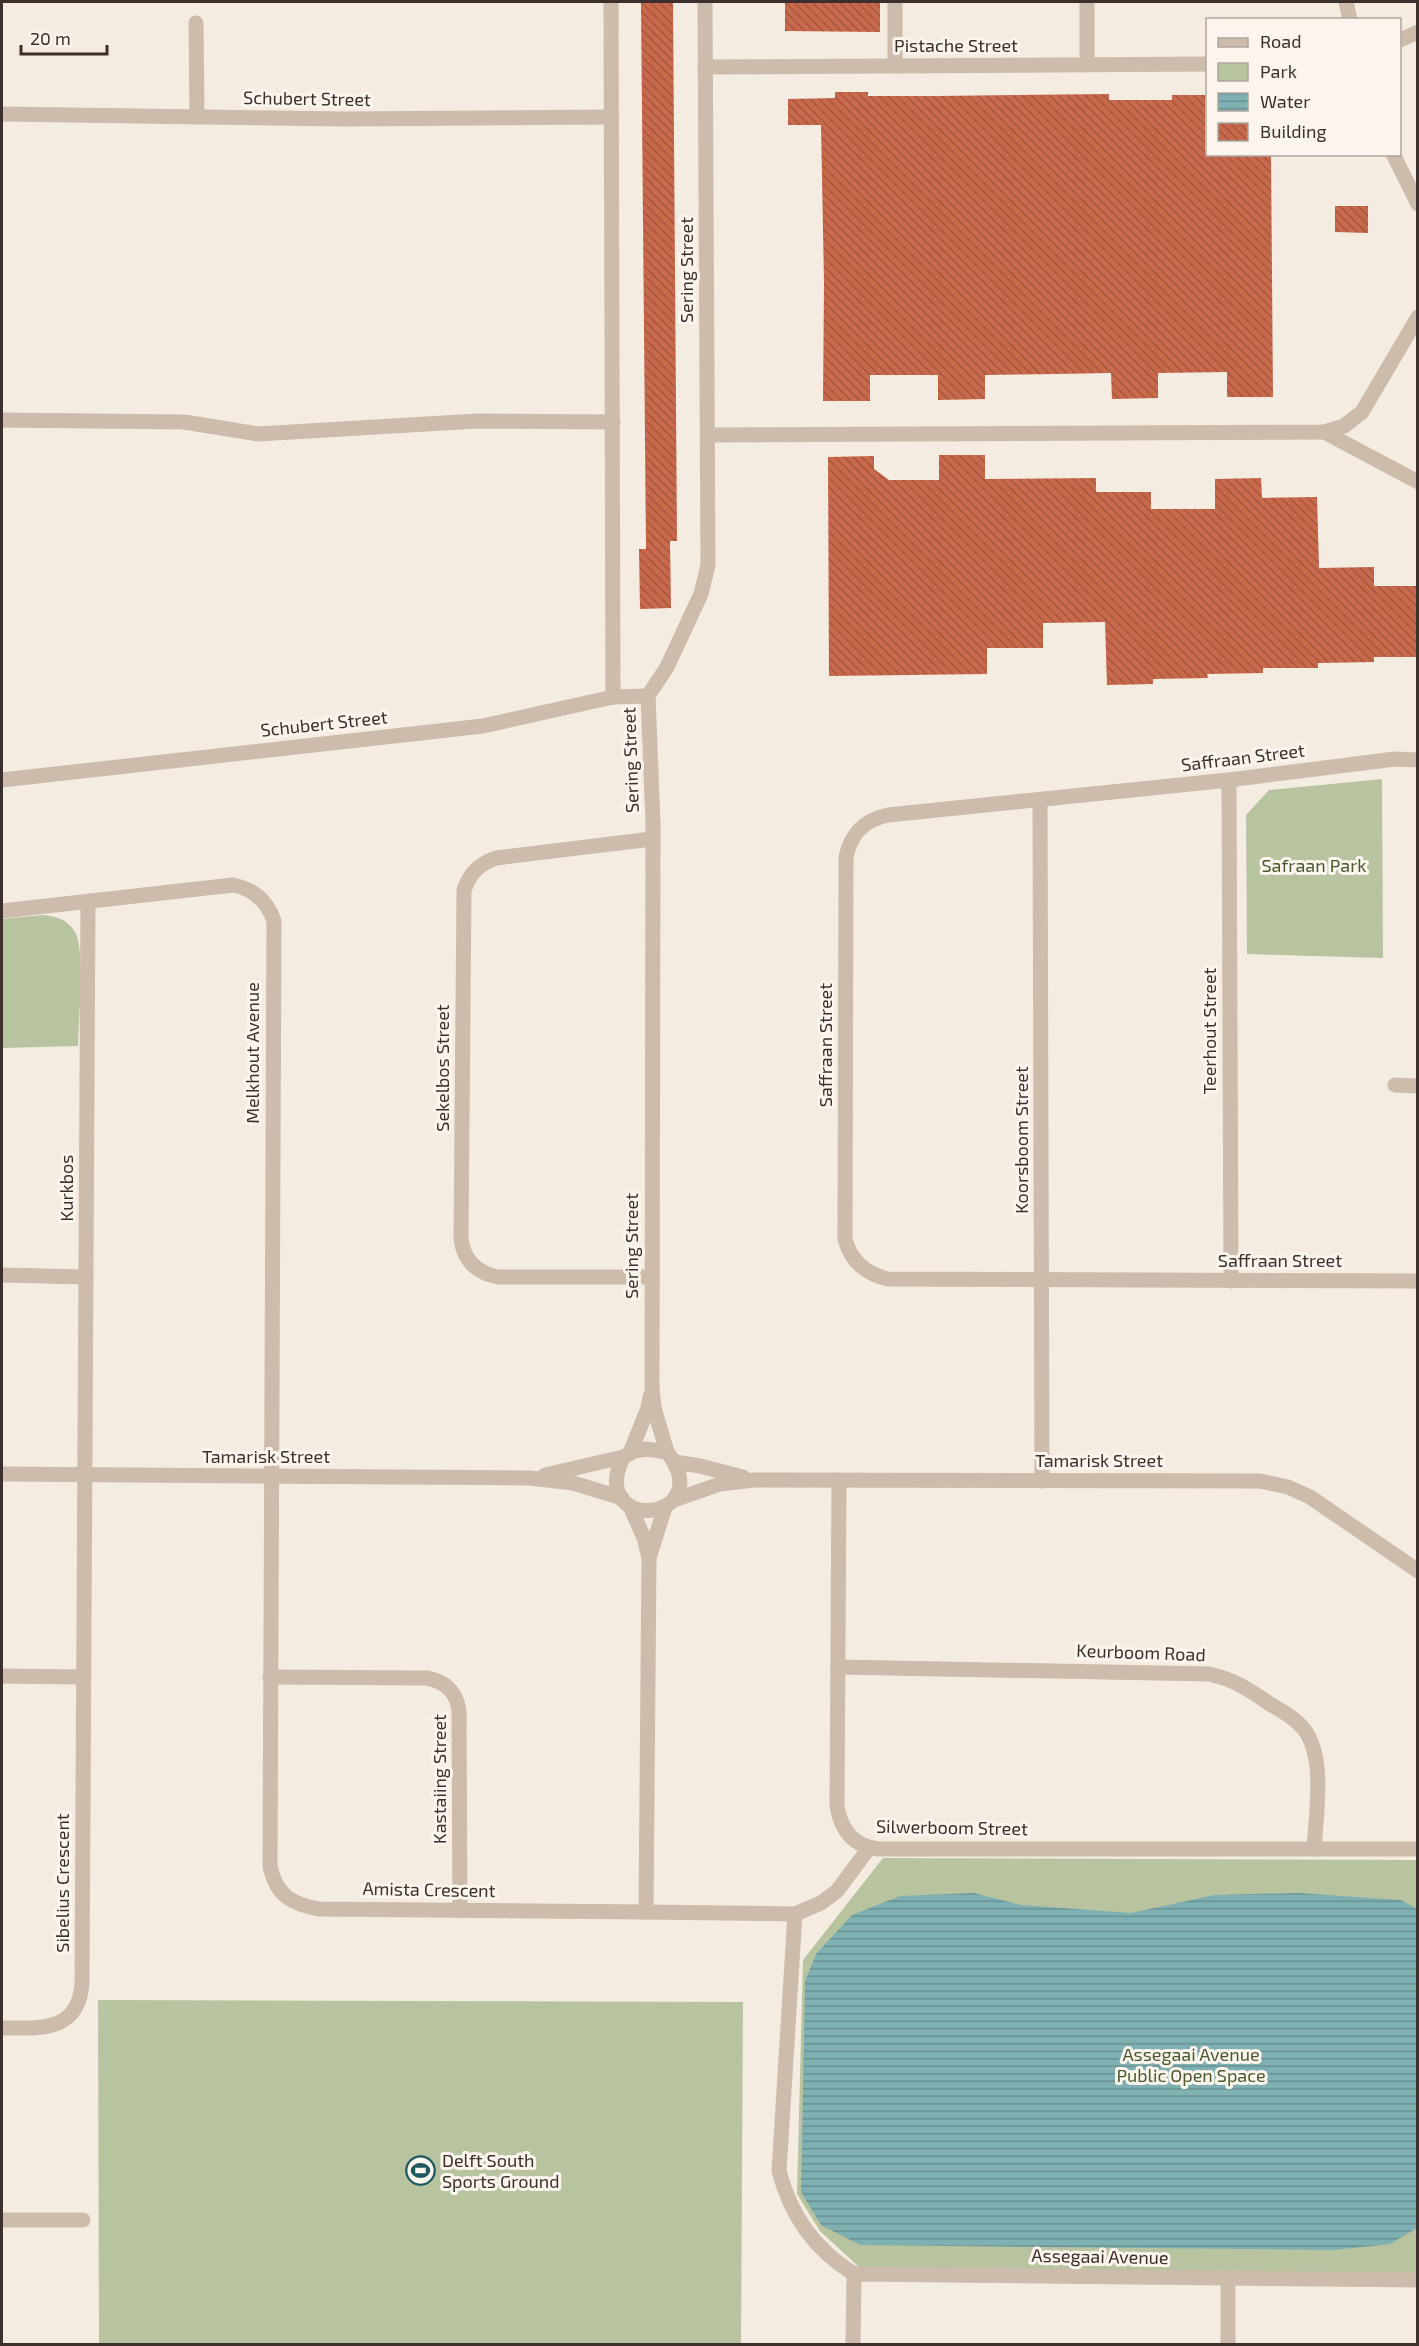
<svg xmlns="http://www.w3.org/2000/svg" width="1419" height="2346" font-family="'Exo 2',sans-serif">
  <defs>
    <pattern id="water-rules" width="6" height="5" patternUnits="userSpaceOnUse" patternTransform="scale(1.5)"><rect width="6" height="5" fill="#7fb0b2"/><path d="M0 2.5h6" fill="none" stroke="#699091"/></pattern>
    <pattern id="building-back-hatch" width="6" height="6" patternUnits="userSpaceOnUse" patternTransform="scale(1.5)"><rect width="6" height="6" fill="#c8694b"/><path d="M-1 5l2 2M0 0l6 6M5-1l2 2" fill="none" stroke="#a4573f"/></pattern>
  </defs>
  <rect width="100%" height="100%" fill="#f4ebe1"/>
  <g fill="#b8c4a0">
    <polygon points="1382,779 1383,958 1247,954 1246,815 1269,790"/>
    <path d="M43 915C56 916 68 920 75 932 86 951 78 1021 78 1046L2 1048V919Z"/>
    <polygon points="883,1858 1417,1860 1417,2274 860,2268 820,2231 797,2194 803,1960"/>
    <polygon points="98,2000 743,2002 741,2344 99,2344"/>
  </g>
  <polygon fill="url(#water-rules)" points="974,1893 1021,1905 1131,1913 1214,1895 1298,1893 1401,1900 1417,1909 1417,2228 1390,2244 1334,2250 860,2245 821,2225 801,2192 805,1981 816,1954 852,1915 900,1896"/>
  <g fill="url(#building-back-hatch)">
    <polygon points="641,2 673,2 677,541 670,541 671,608 640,609 639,549 646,549"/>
    <polygon points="785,2 880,2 880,32 785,31"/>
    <polygon points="835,92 868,92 868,96 937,96 1109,94 1109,100 1172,100 1172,95 1205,95 1205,154 1271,154 1273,397 1227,397 1227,372 1158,373 1158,398 1112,399 1111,373 1055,374 985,375 985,399 938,400 938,375 870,375 870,401 823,401 824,282 821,125 788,125 788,99 835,98"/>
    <polygon points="1335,206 1368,206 1368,233 1335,232"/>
    <polygon points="939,455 985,455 985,479 1096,478 1096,492 1151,492 1151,509 1215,509 1215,479 1261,478 1262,498 1317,497 1319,568 1374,567 1374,586 1418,586 1418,657 1374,657 1374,662 1318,663 1318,668 1263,668 1263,673 1207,674 1208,678 1153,679 1153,684 1107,685 1105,622 1043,623 1043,648 987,648 987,674 829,676 828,457 874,456 874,469 889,480 939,480"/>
  </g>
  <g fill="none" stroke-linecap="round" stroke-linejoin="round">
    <g stroke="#cdbbac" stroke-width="15">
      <polyline points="611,2 613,697"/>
      <polyline points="1087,2 1087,65"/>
      <polyline points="1346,2 1350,20"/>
      <polyline points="196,23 197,117"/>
      <polyline points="1400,40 1418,32"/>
      <polyline points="895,65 895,2"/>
      <polyline points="705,67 1208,64"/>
      <polyline points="2,114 345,119 612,117"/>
      <polyline points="1393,154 1418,204"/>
      <polyline points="2,420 184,422 258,434 477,421 613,422"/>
      <polyline points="1324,432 1418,482"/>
      <polyline points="708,435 1324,432 1344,426 1362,412 1418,317"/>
      <path d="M1418 760 1395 759 1229 780 888 815C864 820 851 833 846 857L845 1239C851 1262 866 1274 888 1279L1418 1281"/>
      <polyline points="2,780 483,726 613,697 648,696"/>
      <polyline points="1229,780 1231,1281"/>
      <polyline points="1040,800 1042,1481"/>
      <path d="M2 911 233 885C254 889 267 901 274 921L270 1866C276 1895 291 1904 319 1909L646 1912 649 1558 644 1538 630 1506"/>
      <polyline points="1395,1085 1418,1086"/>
      <polyline points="2,1275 86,1277"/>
      <path d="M652 1277H498C477 1273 464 1261 461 1239L464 890C470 873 479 864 496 858L652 839"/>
      <path d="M646 1449 667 1452C716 1516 608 1533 617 1475 618 1469 621 1462 623 1457L635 1451Z"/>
      <polyline points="667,1452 654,1408 652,1388 653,822 648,696 667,667 701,594 708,565 705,2"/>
      <polyline points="630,1453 648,1408 650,1397"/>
      <polyline points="675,1462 700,1466 743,1477"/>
      <polyline points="2,1474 530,1478 573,1483 622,1498"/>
      <polyline points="545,1475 623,1457"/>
      <path d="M839 1480 837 1806C841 1830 853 1846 878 1849H1418"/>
      <polyline points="674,1500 720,1484 754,1480 1260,1481 1288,1487 1310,1497 1418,1571"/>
      <polyline points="649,1558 665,1507"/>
      <path d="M838 1667 1209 1674C1233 1679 1250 1690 1270 1704 1280 1710 1292 1716 1300 1725 1327 1750 1316 1814 1314 1849"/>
      <polyline points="2,1676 84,1677"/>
      <path d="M270 1677 426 1678C445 1681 457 1692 459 1711L460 1910"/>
      <polyline points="646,1912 795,1914 821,1903 837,1891 869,1848"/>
      <path d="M795 1914 779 2171C791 2216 814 2249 854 2274"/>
      <path d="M2 2028C39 2028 78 2033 82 1984L88 901"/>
      <polyline points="2,2220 83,2220"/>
      <polyline points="853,2344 854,2274 1418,2280"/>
      <polyline points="1228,2344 1228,2278"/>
    </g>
  </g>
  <defs>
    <symbol id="stadium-ring" viewBox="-11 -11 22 22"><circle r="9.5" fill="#fbf5ee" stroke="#1f5a5e" stroke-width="1.5"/><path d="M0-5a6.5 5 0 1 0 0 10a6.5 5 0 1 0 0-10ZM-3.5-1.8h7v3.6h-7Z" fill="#1f5a5e"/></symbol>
  </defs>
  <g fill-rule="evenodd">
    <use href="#stadium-ring" x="404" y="2154" width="33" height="33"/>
  </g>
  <g text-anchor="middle" stroke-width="6" stroke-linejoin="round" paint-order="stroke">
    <g font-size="18" fill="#3b302b" stroke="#fbf5ee">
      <text x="956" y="52">Pistache Street</text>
      <text transform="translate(307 99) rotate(1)" y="6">Schubert Street</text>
      <text transform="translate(687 270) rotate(-90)" y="6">Sering Street</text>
      <text transform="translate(324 724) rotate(-6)" y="6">Schubert Street</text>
      <text transform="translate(1243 758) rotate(-7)" y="6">Saffraan Street</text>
      <text transform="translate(631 760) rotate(-92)" y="6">Sering Street</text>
      <text transform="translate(1210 1031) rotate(-90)" y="6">Teerhout Street</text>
      <text transform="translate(826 1045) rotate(-90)" y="6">Saffraan Street</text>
      <text transform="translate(253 1053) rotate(-90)" y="6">Melkhout Avenue</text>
      <text transform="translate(443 1068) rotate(-90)" y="6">Sekelbos Street</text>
      <text transform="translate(1022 1140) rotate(-90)" y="6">Koorsboom Street</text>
      <text transform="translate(67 1188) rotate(-90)" y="6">Kurkbos</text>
      <text transform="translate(632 1246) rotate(-90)" y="6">Sering Street</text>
      <text x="1280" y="1267">Saffraan Street</text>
      <text x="266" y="1463">Tamarisk Street</text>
      <text x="1099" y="1467">Tamarisk Street</text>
      <text transform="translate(1141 1653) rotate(2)" y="6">Keurboom Road</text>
      <text transform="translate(440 1779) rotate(-90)" y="6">Kastaiing Street</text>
      <text transform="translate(952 1828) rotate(1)" y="6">Silwerboom Street</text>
      <text transform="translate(63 1883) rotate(-90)" y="6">Sibelius Crescent</text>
      <text transform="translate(429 1890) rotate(1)" y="6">Amista Crescent</text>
      <text transform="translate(1100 2257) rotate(1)" y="6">Assegaai Avenue</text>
    </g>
    <g font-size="18" fill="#4a5a2e" stroke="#fbf5ee">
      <text x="1314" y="872">Safraan Park</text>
      <text x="1191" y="2061">Assegaai Avenue<tspan x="1191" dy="21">Public Open Space</tspan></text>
    </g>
    <g font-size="18" fill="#3b302b" stroke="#fbf5ee" text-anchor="start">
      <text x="442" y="2167">Delft South<tspan x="442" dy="21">Sports Ground</tspan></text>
    </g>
  </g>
  <rect width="1419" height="2346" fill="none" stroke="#3b302b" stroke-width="6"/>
  <rect x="1206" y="18" width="195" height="138" fill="#fbf5ee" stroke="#aea6a0" stroke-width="1.5"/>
  <rect x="1218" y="38" width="30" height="9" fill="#cdbbac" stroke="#aea6a0" stroke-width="1.5"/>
  <text x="1260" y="48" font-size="18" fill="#3b302b">Road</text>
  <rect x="1218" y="63" width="30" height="18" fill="#b8c4a0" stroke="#aea6a0" stroke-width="1.5"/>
  <text x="1260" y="78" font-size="18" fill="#3b302b">Park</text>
  <rect x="1218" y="93" width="30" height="18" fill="url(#water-rules)" stroke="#aea6a0" stroke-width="1.5"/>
  <text x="1260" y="108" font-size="18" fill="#3b302b">Water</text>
  <rect x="1218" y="123" width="30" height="18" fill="url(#building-back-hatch)" stroke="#aea6a0" stroke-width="1.5"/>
  <text x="1260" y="138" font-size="18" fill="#3b302b">Building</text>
  <path d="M21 45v9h86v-9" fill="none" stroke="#3b302b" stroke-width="3"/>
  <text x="30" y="45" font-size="18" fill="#3b302b" stroke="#fbf5ee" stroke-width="4.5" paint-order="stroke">20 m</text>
</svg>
